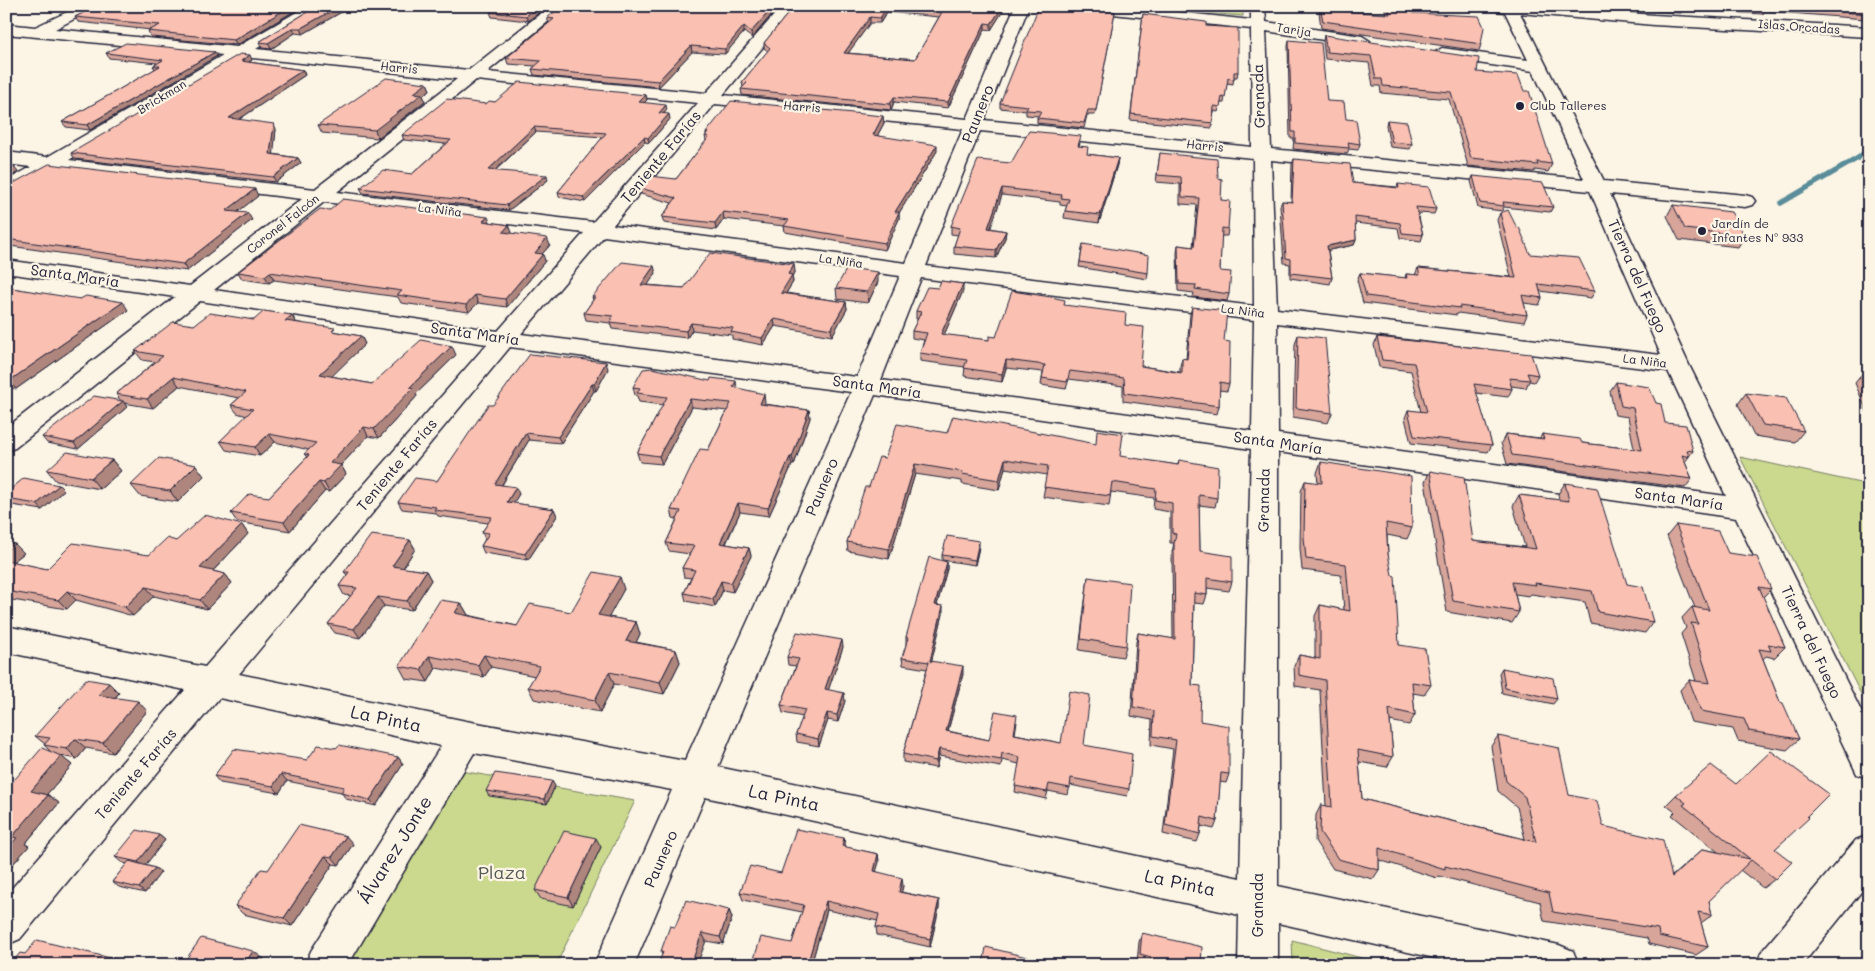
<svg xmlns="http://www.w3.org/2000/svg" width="1875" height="971" font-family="Mali,sans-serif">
  <rect width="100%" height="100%" fill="#fcf5e5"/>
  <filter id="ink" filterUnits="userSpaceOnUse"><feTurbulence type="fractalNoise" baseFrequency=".02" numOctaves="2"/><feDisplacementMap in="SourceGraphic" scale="10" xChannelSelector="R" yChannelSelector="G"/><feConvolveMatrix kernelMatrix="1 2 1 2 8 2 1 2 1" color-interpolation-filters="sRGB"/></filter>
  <g filter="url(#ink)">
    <g fill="#cad98d" stroke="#767e64">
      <polygon points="1195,6 1243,6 1243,16 1194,12"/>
      <polygon points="1740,457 1869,485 1868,708"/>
      <polygon points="461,771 635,801 556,965 345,965"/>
      <polygon points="1292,940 1389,965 1293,965"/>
    </g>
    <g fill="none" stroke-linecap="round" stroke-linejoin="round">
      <polyline stroke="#5a8c99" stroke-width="4.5" points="1857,159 1869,147"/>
      <polyline stroke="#5a8c99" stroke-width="5.5" points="1781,203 1858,158"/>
      <defs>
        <g id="minor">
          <path d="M80 6H99L55 29 237 47 307 6H325L256 49 469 70 550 6H567L487 72 706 93 782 6H797L723 95 967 119 1015 6H1029L984 120 1252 147 1251 29 1076 10 1069 6H1121L1251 20V6H1265L1266 22 1362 36 1370 41 1362 46 1266 31 1271 149 1584 179 1533 71 1442 58 1434 53 1442 48 1528 60 1505 12 1492 10 1490 6H1541L1654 15 1869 27V37L1654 25 1520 13 1604 181 1745 195 1752 197 1755 201 1752 205 1745 207 1610 194 1689 365 1869 727V779L1857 774 1736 518 1278 452V886L1559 945 1573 951 1579 965H1466L1278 923V965H1238L1239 915 705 797 634 965H594L672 790 474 753 348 965H305L311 951 441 746 219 698 20 939 6 945V895L185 690 6 652V626L205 667 487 344 200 301 15 448 6 451V428L175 297 6 273V260L190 286 302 199 53 169 6 195V181L31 167 6 164V152L47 157 223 55 6 34V24L35 27ZM242 57 457 79 315 189 69 160ZM476 80 698 103 593 222 337 192ZM715 104 963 129 906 263 613 225ZM980 131 1253 158 1254 306 926 266ZM1271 160 1590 191 1661 355 1277 309ZM324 202 584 233 498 331 214 290ZM604 236 900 276 857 377 521 334ZM921 278 1254 320 1252 431 881 380ZM1277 323 1668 371 1726 496 1278 434ZM510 347 851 392 685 761 466 721 239 674ZM875 395 1251 449 1240 878 718 767Z"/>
          <polygon points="1869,835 1869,882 1802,965 1756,965 1762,951 1856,840"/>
        </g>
      </defs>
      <use href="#minor" stroke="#22223b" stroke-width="3"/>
      <use href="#minor" fill="#fcf5e5" fill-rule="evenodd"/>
    </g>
    <g fill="#d7a599" stroke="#22223b" fill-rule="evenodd">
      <polygon points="97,6 303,6 237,45 151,37 148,31 151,30 78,22 75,17"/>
      <polygon points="317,6 352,6 303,34 295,33 271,49 262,48 259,42"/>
      <polygon points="457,6 547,6 528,21 492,17 490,12 493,10"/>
      <polygon points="779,6 752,38 744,32 725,54 692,52 659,87 534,75 532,69 535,66 508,64 506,58 549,23 547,18"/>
      <path d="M794 6H1006L991 30 985 29 948 108 894 102 891 110 742 95 741 89 743 87 742 82 768 51 764 48V43ZM887 12 939 17 915 59 848 53 870 23H880Z"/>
      <polygon points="1141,6 1169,6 1169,9"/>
      <polygon points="1320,6 1342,11 1386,14 1384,6 1417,6 1414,13 1481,44 1479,51 1321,28 1319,12"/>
      <polygon points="1593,6 1858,6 1868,14 1865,19 1764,11 1763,14 1682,10 1681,13"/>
      <polygon points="1076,7 1115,12 1095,115 1087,115 1084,128 1037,123 1037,118 1038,116 1026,115 1026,111 1000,108 1000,103"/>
      <polygon points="1143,14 1206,26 1238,72 1237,77 1234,77 1233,84 1227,83 1224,103 1221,103 1218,112 1214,111 1212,128 1130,120"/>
      <polygon points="1324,35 1477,72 1552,164 1548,172 1535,170 1534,172 1468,166 1449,99 1381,93 1380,86 1373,86 1369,63 1325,59 1323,41"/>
      <polygon points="1289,40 1327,101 1346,119 1360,144 1358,150 1349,149 1347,154 1293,149 1294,138 1290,138 1288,46"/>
      <polygon points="215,52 217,56 90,130 66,127 62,122 155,69 153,66 157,63 109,58 106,53"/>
      <polygon points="252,60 249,62 303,70 305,75 238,120 276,129 273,154 298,158 301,163 276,182 75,159 71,153"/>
      <polygon points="427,83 430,90 423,95 425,101 378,138 322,133 318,125"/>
      <polygon points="646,95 647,100 644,103 667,110 664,113 670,119 649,143 645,142 585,202 559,197 558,192 603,137 536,132 495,171 548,180 509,210 363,193 360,188 412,174 446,144 404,140 402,135 486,104 495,102"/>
      <polygon points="1387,120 1412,144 1410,149 1390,147 1386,125"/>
      <polygon points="884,123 877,136 937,151 899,213 899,219 885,250 785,232 784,226 724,219 716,230 664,223 662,217 672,203 641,194 640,188 676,179 706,141 705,136 706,135 706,133"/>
      <polygon points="1080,143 1079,146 1087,154 1118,158 1117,165 1099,223 1064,218 1065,211 1067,206 1060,205 1060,202 1002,195 990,228 1006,231 1005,238 996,258 954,254 954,246 958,235 951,234 951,226 1011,163"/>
      <polygon points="1160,153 1218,178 1221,200 1228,229 1227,236 1221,236 1220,271 1229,294 1227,301 1193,297 1194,293 1178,291 1177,253 1178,245 1193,247 1197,205 1180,204 1180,184 1156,182"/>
      <polygon points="1294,159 1353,183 1397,187 1398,184 1436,209 1434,214 1418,213 1423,235 1421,241 1400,238 1398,228 1355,223 1356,240 1354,245 1328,250 1332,278 1330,284 1290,278 1290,264 1284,263 1280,206 1282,201 1291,202 1292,164"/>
      <polygon points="1473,176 1553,207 1550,212 1504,207 1502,211 1478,208 1471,181"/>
      <polygon points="6,187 258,196 237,212 252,220 187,271 10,246 8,248 6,247"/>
      <polygon points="1673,205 1745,236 1738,247 1679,240 1667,216"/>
      <polygon points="330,210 490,222 512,232 511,233 550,245 542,254 545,261 507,307 478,303 469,312 401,303 398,297 274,280 269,283 242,279 238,272"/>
      <polygon points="1500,213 1530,254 1595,291 1591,298 1540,291 1542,298 1539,305 1524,303 1527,315 1524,322 1458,313 1457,315 1363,303 1357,280 1360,273 1405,278 1406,274 1415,275 1418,268 1511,277 1497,220"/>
      <polygon points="1083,244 1148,273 1147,279 1079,267"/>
      <polygon points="795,271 792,276 793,282 786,293 846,302 847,309 832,336 775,326 763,345 732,339 732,335 692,330 687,338 612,329 610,323 586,320 584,313 593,300 592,297 656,273 647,285 684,288"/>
      <polygon points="878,282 868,303 837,299 836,288"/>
      <polygon points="6,287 128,310 16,389 6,387"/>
      <polygon points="963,291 944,335 989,340 1065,306 1125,325 1141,366 1180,372 1180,366 1182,358 1186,359 1190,314 1192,307 1224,341 1229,384 1227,391 1219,390 1219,406 1217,414 1123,401 1123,386 1069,379 1066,389 1041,385 1043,372 1006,368 1002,382 964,376 965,367 920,361 920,353 924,340 912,338 912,331 918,319 916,319 916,311"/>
      <polygon points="292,315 296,322 337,332 361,336 365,344 331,376 372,384 456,355 416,394 417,396 379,438 368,436 341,465 346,474 329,492 325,491 290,531 237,522 231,513 269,497 307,457 304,454 309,450 275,442 260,456 226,450 220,441 247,416 237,413 231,405 239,398 179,386 153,408 124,403 127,407 78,449 47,443 42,437 121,401 116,394 155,362 142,360 135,351 194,325"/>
      <polygon points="1298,335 1332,413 1328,423 1293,417 1295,344"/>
      <polygon points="1377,337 1538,375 1534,382 1529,381 1526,388 1511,386 1512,389 1508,397 1476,393 1492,445 1488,452 1411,443 1405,418 1408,410 1421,412 1411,371 1379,367 1374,345"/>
      <polygon points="608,369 596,391 594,391 561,443 529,440 502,485 519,494 513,503 554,509 557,516 528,560 484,553 481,546 485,539 482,532 488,523 438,516 436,513 402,509 398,502 437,481 493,405"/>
      <polygon points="1864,372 1869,373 1869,417 1855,383"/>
      <polygon points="1616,382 1656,403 1665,423 1693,451 1685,462 1692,479 1685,488 1507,464 1501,443 1506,434 1540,438 1542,434 1582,443 1634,449 1628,417 1615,415 1610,391"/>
      <polygon points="633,387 737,388 765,403 764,404 809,410 810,418 794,465 792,465 769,516 740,512 726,544 749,548 751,556 733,592 723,590 715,607 686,601 684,593 691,578 684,577 682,568 690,554 669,551 666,543 677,519 673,518 671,510 708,450 727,411 692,407 662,464 640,462 637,453 663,405 639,402 637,396 635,395"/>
      <polygon points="1746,393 1804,431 1795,442 1754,436 1738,404"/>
      <polygon points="947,433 1178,465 1179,460 1217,498 1215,507 1199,505 1200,551 1232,582 1229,591 1207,588 1207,595 1204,604 1194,603 1192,685 1200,721 1229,774 1226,783 1220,782 1217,821 1214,829 1201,826 1200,834 1197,842 1163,834 1173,749 1151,745 1152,720 1131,716 1136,642 1138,633 1173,639 1172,552 1174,543 1170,543 1170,512 1153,509 1154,498 1111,492 1109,506 1043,497 1047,475 1005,468 999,490 962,484 962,481 915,474 889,559 848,551 847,542 869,487 885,458"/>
      <polygon points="112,460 121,471 100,489 56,481 47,470"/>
      <polygon points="1321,462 1412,528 1407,539 1387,535 1388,554 1399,645 1431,685 1424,695 1413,693 1415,715 1409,725 1390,721 1393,757 1387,767 1359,762 1362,799 1525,839 1517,807 1498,791 1491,746 1498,736 1569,795 1603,826 1672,876 1703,849 1718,852 1672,815 1675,812 1666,805 1676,795 1736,784 1807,816 1775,849 1775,879 1763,888 1740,870 1709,901 1712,915 1701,923 1708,947 1696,955 1649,944 1647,938 1544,921 1540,902 1439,876 1437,878 1379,860 1379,870 1373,879 1333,869 1315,841 1316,815 1321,805 1326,806 1320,690 1295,686 1294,666 1299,655 1315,658 1315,616 1320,605 1344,610 1341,575 1302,570 1300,548 1301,491 1305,481 1318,483 1317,473"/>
      <polygon points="1430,471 1473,541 1525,547 1513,506 1519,495 1559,500 1558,494 1565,483 1627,584 1653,622 1645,633 1590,623 1585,602 1531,594 1529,596 1515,594 1519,612 1512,623 1447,612 1425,482"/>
      <polygon points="204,476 178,502 140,496 131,485"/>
      <polygon points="59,485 64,490 42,510 6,504 6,493"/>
      <polygon points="242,525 248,534 213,571 225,574 232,583 207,609 154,596 133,616 76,600 67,609 6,599 6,542 24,553 13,562 47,569 149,555 176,541"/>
      <polygon points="1676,525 1728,553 1771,589 1763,597 1785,647 1774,658 1766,656 1763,659 1780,702 1799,739 1787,750 1738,741 1733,729 1691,722 1680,690 1689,680 1696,681 1681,634 1686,628 1682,618 1692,607 1695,608 1667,536"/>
      <polygon points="410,540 415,549 403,568 426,571 431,580 412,610 384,606 360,638 335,633 328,624 351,596 344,595 339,586 347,575 344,572"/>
      <polygon points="979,547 975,565 942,560 942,555"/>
      <polygon points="947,562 947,569 937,605 943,614 931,661 963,674 948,731 989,740 1017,722 1015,734 1061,743 1084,745 1129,789 1127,796 1070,785 1068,795 1048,791 1046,799 1015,792 1019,764 1002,760 1001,767 939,756 936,768 903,762 903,754 927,669 903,665 902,658 906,645 906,637"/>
      <polygon points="1088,577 1126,646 1123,657 1079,650"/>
      <polygon points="624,589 608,617 636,622 640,634 636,642 676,650 680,662 664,694 614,684 600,712 534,699 528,687 535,676 491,667 484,677 436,668 428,682 406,679 399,666 461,603 468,615 517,626 571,612"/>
      <polygon points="843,647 828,690 845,701 838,722 828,720 819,746 797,742 796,734 803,717 783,713 781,705 796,666 788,665 787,657"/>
      <polygon points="1502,668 1557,699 1553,704 1502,693 1499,673"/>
      <polygon points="119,693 115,698 147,711 113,753 86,748 77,759 60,756 72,765 47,794 59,803 25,844 29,846 6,872 6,787 8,787 51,752 44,745 45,744 35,736"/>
      <polygon points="336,748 398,757 403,764 376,806 346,799 341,792 287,781 279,793 220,783 214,776 307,760"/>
      <polygon points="555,786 547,804 489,796 486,791"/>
      <polygon points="159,835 165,840 145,865 155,868 161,872 145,893 119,887 112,882 127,864 121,862 115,857"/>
      <polygon points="844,838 845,847 878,854 879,862 876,871 903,886 901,892 939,900 939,908 930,947 877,935 876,927 878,921 827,910 811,965 752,965 792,943 802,912 743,900 740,892 781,873"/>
      <polygon points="353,844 339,865 333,864 292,926 243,914 235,906 268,870"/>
      <polygon points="601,847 573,906 541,899 535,890"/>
      <polygon points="729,910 732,918 723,944 706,941 662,955 661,951"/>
      <polygon points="1142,933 1201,965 1144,965 1137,963 1139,942"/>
    </g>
    <g fill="#af867d" stroke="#22223b">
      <polygon points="291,6 303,6 237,45 234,40"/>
      <polygon points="340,6 352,6 303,34 301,28"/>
      <polygon points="538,6 547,6 528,21 526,16"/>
      <polygon points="774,6 779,6 752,38 751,32"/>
      <polygon points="1003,6 1006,6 991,30 991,24"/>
      <polygon points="887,7 887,12 880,23 880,18"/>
      <polygon points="870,17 870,23 844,59 844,53"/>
      <polygon points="985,23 985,29 948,108 948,102"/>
      <polygon points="744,26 744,32 725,54 725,49"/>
      <polygon points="293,28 295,33 271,49 268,43"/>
      <polygon points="691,46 692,52 659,87 658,81"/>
      <polygon points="215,52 217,56 90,130 87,125"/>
      <polygon points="250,55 252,60 243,66 241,61"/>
      <polygon points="303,70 305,75 232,124 229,118"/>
      <polygon points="427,83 430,90 423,95 425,101 378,138 375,130 414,93"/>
      <polygon points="646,95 647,100 640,107 639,102"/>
      <polygon points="894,97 894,102 891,110 890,104"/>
      <polygon points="666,105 667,110 660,118 659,113"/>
      <polygon points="669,114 670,119 649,143 648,138"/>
      <polygon points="883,116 884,123 874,142 873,135"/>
      <polygon points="274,124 276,129 273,159 270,154"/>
      <polygon points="534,127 536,132 490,175 488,170"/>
      <polygon points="644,137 645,142 585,202 583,197"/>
      <polygon points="937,145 937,151 899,213 899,219 885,250 885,243 895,212"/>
      <polygon points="298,158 301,163 276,182 273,177"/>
      <polygon points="1118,158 1117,165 1099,223 1100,215"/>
      <polygon points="13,166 18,172 6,180 6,170"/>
      <polygon points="547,175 548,180 509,210 507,205"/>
      <polygon points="1002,188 1002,195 988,236 988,228"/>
      <polygon points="255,189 258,196 230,218 226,211"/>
      <polygon points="723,212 724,219 716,230 715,223"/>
      <polygon points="248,213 252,220 187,271 183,264"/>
      <polygon points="488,217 491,224 483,221"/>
      <polygon points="509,225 512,232 505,239 503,232"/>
      <polygon points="1006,231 1005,238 996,258 996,250"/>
      <polygon points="547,238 550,245 537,260 535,253"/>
      <polygon points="6,240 10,246 8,248 6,246"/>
      <polygon points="1356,240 1354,245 1325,251 1327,246"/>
      <polygon points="543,254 545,261 507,307 505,299"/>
      <polygon points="794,264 795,271 792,276 793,282 782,300 781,293 788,274"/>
      <polygon points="654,266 656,273 643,292 641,285"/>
      <polygon points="270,272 274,280 269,283 265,276"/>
      <polygon points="878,272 878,282 868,303 867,292"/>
      <polygon points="963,284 963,291 941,342 941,334"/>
      <polygon points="475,295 478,303 469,312 466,305"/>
      <polygon points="123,302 128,310 16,389 9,381"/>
      <polygon points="846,302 847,309 832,336 831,329"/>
      <polygon points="292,315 296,324 285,321"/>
      <polygon points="774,319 775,326 763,345 762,338"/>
      <polygon points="691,323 692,330 687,338 686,331"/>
      <polygon points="361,336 365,344 325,383 320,374"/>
      <polygon points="452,346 456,355 416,394 417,396 379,438 374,429 410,387"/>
      <polygon points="1006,360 1006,368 1002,382 1002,374"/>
      <polygon points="606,362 608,369 596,391 594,384"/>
      <polygon points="173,377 179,386 153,408 147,399"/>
      <polygon points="736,381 737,389 733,387"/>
      <polygon points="592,384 594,391 561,443 558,437"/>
      <polygon points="764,394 765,403 761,412 760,404"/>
      <polygon points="690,399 692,407 662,464 659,456"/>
      <polygon points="123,401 127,407 78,449 74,443"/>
      <polygon points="809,410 810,418 794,465 792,457"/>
      <polygon points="364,427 368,436 341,465 346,474 329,492 324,483 330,463"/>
      <polygon points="526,433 529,440 498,491 495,484"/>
      <polygon points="269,434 275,442 260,456 255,447"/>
      <polygon points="790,457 792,465 769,516 768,508"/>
      <polygon points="1005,459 1005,468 999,490 999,480"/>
      <polygon points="112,460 121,471 100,489 91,478"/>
      <polygon points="915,464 915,474 889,559 889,549"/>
      <polygon points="196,465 204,476 178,502 170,491"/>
      <polygon points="319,482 325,491 290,531 284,522"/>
      <polygon points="59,485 64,490 42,510 37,504"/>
      <polygon points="516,487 519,494 510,509 507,502"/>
      <polygon points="738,503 740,512 722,551 720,543"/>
      <polygon points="554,509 557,516 528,560 525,554"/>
      <polygon points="242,525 248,534 207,577 200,568"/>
      <polygon points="410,540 415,549 398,576 392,566"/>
      <polygon points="979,541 979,547 975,565 975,560"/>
      <polygon points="15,544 24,553 6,567 6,551"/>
      <polygon points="749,548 751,556 733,592 731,583"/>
      <polygon points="947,562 947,569 935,612 935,605"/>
      <polygon points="426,571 431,580 412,610 407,601"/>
      <polygon points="225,574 232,583 207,609 200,600"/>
      <polygon points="620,577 624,589 603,628 598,615"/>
      <polygon points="721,581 723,590 715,607 713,599"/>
      <polygon points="146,587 154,596 133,616 125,607"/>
      <polygon points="67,591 76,600 67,609 58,600"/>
      <polygon points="378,597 384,606 360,638 354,629"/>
      <polygon points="461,603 468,615 462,625 455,613"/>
      <polygon points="943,606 943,614 930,668 930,661"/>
      <polygon points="636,622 640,634 631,653 626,641"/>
      <polygon points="842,640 843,647 826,697 825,689"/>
      <polygon points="676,650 680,662 664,694 660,682"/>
      <polygon points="484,655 491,667 484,677 478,665"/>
      <polygon points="429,656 436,668 428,682 421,670"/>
      <polygon points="963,666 963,674 946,738 946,731"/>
      <polygon points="609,672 614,684 600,712 595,700"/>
      <polygon points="109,683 119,693 108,705 98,695"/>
      <polygon points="844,693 845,701 838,722 837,715"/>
      <polygon points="138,701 147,711 113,753 103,743"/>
      <polygon points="827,713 828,720 819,746 818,739"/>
      <polygon points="75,739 86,748 77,759 67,749"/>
      <polygon points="939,749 939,756 936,768 936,761"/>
      <polygon points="61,756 72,765 42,800 31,791"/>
      <polygon points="398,757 403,764 376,806 370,800"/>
      <polygon points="281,774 287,781 279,793 273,786"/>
      <polygon points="552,781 555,786 547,804 544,799"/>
      <polygon points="48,795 59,803 25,844 29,846 6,872 6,850 12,837"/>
      <polygon points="159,835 165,840 144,867 138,862"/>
      <polygon points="346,836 353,844 339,865 332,857"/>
      <polygon points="596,838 601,847 573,906 568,897"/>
      <polygon points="844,838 846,847 842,846"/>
      <polygon points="878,854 879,862 874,879 874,871"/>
      <polygon points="325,856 333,864 292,926 284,918"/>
      <polygon points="155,868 161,872 145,893 139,888"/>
      <polygon points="902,878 903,886 900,900 899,892"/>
      <polygon points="939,900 939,908 930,947 930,939"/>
      <polygon points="826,901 827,910 811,965 807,965"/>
      <polygon points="729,910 732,918 723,944 720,937"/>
      <polygon points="702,933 706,941 697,965 691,965"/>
      <polygon points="253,951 264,959 260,965 244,965"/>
    </g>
    <g fill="#fac0b2" stroke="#22223b" fill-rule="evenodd">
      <polygon points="97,6 291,6 234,40 148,31 160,25 75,17"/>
      <polygon points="317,6 340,6 301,28 293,28 268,43 259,42"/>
      <polygon points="498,6 538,6 526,16 490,12"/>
      <polygon points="562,6 774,6 751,32 744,26 725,49 691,46 658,81 532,69 541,61 506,58 554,19 547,18"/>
      <path d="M794 6H1003L991 24 985 23 948 102 894 97 890 104 741 89 747 83 742 82 770 48 764 43ZM887 7 942 12 915 59 844 53 870 17 880 18Z"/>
      <polygon points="1039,6 1074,6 1076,7 1115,12 1096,110 1088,110 1084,123 1037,118 1041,111 1026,110 1028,106 1000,103"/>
      <polygon points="1320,6 1341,7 1342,11 1390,14 1388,6 1416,6 1412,13 1479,16 1484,27 1481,44 1323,21"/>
      <polygon points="1657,6 1681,6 1683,8"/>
      <polygon points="1705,6 1762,6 1765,9"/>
      <polygon points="1763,6 1858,6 1868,14"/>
      <polygon points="1143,14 1206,22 1206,26 1238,28 1238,72 1234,72 1234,79 1228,78 1225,98 1222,97 1220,107 1214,106 1213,123 1131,114"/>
      <polygon points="1324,35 1479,58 1477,72 1518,75 1524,91 1529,91 1552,164 1537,162 1538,165 1471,158 1451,92 1383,86 1382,79 1376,79 1371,56 1327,52"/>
      <polygon points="1289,40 1321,43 1327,101 1344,102 1346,119 1356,120 1360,144 1348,142 1349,148 1295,143 1295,132 1292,132"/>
      <polygon points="126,43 215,52 87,125 62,122 160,66 153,66 163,60 106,53"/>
      <polygon points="240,54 250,55 241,61 303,70 229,118 274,124 270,154 298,158 273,177 71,153"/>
      <polygon points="386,78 427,83 414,93 422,94 375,130 318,125"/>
      <polygon points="519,82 646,95 639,102 666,105 659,113 669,114 648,138 644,137 583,197 558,192 606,133 534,127 488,170 547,175 507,205 360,188 383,170 412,174 451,140 402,135 447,99 486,104 489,101 495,102"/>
      <polygon points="731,101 883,116 873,135 937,145 895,212 899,212 885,243 784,226 789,220 723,212 715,223 662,217 676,198 640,188 650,176 676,179 709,137 705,136 708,133 706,133"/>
      <polygon points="1387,120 1407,122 1412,144 1392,142"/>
      <polygon points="1029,131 1081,136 1078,146 1088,147 1087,154 1118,158 1100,215 1065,211 1069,199 1061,198 1062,195 1002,188 988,228 1006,231 996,250 954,246 960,228 951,226 978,160 1011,163"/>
      <polygon points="1160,153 1217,159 1218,178 1222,179 1221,200 1230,201 1228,229 1222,228 1220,271 1231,272 1229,294 1195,289 1196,285 1179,284 1178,245 1194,247 1199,198 1182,197 1181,177 1157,175"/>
      <polygon points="1294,159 1350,164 1353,183 1399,188 1398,184 1429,187 1436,209 1416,207 1423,235 1402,233 1400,223 1355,217 1356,240 1327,246 1332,278 1291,273 1291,259 1286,258 1282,201 1292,202"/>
      <polygon points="6,164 13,166 6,170"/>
      <polygon points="49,164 255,189 226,211 248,213 183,264 6,239 6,187"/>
      <polygon points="1473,176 1543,183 1553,207 1503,202 1504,206 1480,203"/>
      <polygon points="343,199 488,217 483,221 509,225 503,232 547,238 535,253 543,254 505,299 475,295 466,305 397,295 402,291 352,284 270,272 265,276 238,272 320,209 330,210"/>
      <polygon points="1673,205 1731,212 1745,236 1685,229"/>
      <polygon points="1508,210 1517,228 1519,227 1530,254 1579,258 1595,291 1538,284 1542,298 1522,295 1527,315 1459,306 1460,308 1366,296 1360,273 1407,278 1406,274 1420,275 1418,268 1516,278 1500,213"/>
      <polygon points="1083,244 1149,255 1148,273 1080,262"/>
      <polygon points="710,253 794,264 788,274 792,275 781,293 846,302 831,329 774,319 762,338 731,332 733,328 691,323 686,331 610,322 613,316 584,313 595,297 592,297 622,262 654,266 641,285 684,288"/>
      <polygon points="847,268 878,272 867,292 836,288"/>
      <polygon points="941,281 963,284 941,334 989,340 989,336 996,337 1012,291 1051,297 1065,300 1064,305 1126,313 1125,325 1144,327 1141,366 1182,373 1182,358 1187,359 1192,307 1227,311 1224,341 1230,342 1229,384 1220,382 1219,406 1125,393 1124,378 1070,371 1067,382 1042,378 1045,365 1006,360 1002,374 964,368 967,360 920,353 927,333 912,331 921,312 916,311 927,287 938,288"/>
      <polygon points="6,287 80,299 86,296 123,302 9,381 6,380"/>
      <polygon points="264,311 292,315 285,321 335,328 332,331 361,336 320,374 372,384 421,340 452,346 410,387 413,388 374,429 364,427 330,463 341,465 324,483 319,482 284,522 231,513 249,494 269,497 309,455 304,454 316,443 269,434 255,447 220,441 253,409 231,405 246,392 173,377 147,399 116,394 163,356 135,351 173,322 194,325 210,313 254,320"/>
      <polygon points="1298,335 1325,338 1332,413 1296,408"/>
      <polygon points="1377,337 1531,354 1538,375 1527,373 1530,380 1509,378 1512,389 1474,384 1492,445 1414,436 1408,410 1427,412 1414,363 1382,360"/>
      <polygon points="530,354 606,362 594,384 592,384 558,437 526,433 495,484 516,487 507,502 554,509 525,554 481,546 489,533 482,532 492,517 434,510 436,507 398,502 415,478 437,481 488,405 493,405"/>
      <polygon points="652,368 710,381 711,378 736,381 733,387 764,394 760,404 809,410 792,457 790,457 768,508 738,503 720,543 749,548 731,583 721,581 713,599 684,593 695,570 682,568 694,546 666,543 681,511 671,510 700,449 708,450 731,403 690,399 659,456 637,453 667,397 637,393 640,388 633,387 643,369"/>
      <polygon points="1864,372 1869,373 1869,384"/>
      <polygon points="1616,382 1649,387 1656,403 1661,404 1665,423 1686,425 1693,451 1687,450 1689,457 1682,455 1692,479 1512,455 1506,434 1544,439 1542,434 1580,439 1582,443 1642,450 1633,408 1621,406"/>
      <polygon points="1746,393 1786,398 1804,431 1763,425"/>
      <polygon points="94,396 123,401 74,443 42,437"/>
      <polygon points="953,416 1096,444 1097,430 1123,434 1120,456 1178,465 1179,460 1218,467 1217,498 1199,495 1200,551 1232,556 1232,582 1207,578 1207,595 1194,593 1192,685 1201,686 1200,721 1229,726 1229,774 1221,773 1217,821 1202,817 1200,834 1165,825 1176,740 1153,736 1154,711 1133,707 1138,633 1175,639 1174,543 1176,534 1172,533 1172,503 1155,500 1156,489 1112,482 1110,496 1044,487 1048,466 1005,459 999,480 962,474 963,472 915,464 889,549 847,542 865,487 869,487 879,457 885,458 897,424 947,433"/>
      <polygon points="67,452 112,460 91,478 47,470"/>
      <polygon points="159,458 196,465 170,491 131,485"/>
      <polygon points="1321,462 1411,476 1412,528 1386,523 1388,554 1392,575 1395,576 1399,645 1425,649 1431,685 1412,682 1415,715 1389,709 1393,757 1358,750 1362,799 1536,842 1525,797 1506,781 1498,736 1559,748 1569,795 1597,801 1603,826 1663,840 1672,877 1703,849 1750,859 1683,805 1686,803 1676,795 1711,765 1736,784 1771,751 1829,794 1807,816 1809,818 1775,849 1792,862 1775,879 1751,860 1709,901 1712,915 1698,912 1708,947 1659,936 1658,929 1553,912 1549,893 1445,866 1445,869 1379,848 1379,870 1338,859 1320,832 1321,805 1332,807 1325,680 1299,675 1299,655 1320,659 1320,605 1350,611 1346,564 1306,559 1304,537 1305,481 1322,483"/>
      <polygon points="1430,471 1464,477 1473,541 1536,549 1519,495 1569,501 1565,483 1597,488 1627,584 1643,587 1653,622 1598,612 1592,591 1535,583 1536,585 1512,582 1519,612 1453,601"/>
      <polygon points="24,478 59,485 37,504 6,499 6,493"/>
      <polygon points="205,515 242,525 200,568 225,574 200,600 146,587 125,607 67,591 58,600 6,591 6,560 47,569 73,543 149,555 167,538 176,541"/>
      <polygon points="1676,525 1718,531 1728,553 1757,557 1771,589 1759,587 1785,647 1768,644 1771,651 1759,649 1780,702 1783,703 1799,739 1749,731 1744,719 1701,711 1689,680 1710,683 1691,623 1698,624 1692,607 1709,610"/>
      <polygon points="371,535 410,540 392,566 426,571 407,601 378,597 354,629 328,624 357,588 339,586 349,572 344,572"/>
      <polygon points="947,536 979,541 975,560 942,555"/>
      <polygon points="6,542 15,544 6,551"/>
      <polygon points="929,557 947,562 935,605 943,606 930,661 963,666 946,731 989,740 995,711 1017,715 1014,734 1061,743 1069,691 1090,695 1084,745 1132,754 1129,789 1071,778 1070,788 1049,784 1047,792 1015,786 1020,757 1002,753 1001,760 939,749 936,761 903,754 929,662 902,658 908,638 906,637"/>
      <polygon points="594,572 620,577 598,615 636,622 626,641 676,650 660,682 609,672 595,700 528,687 540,666 484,655 478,665 429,656 421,670 399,666 440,600 461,603 455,613 517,626 530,604 571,612"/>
      <polygon points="1088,577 1130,583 1126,646 1081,639"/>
      <polygon points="797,632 842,640 825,689 844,693 837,715 827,713 818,739 796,734 805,710 781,705 799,659 787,657"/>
      <polygon points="1502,668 1553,678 1557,699 1505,688"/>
      <polygon points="86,679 109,683 98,695 138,701 103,743 75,739 67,749 44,745 50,738 35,736"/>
      <polygon points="318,745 336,748 339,745 398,757 370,800 341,793 344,787 281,774 273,786 214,776 234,749 307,760"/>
      <polygon points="42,748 61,756 31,791 48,795 12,837 17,838 6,850 6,787 8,787"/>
      <polygon points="495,773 552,781 544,799 486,791"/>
      <polygon points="299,825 346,836 332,857 325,856 284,918 235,906 261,869 268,870"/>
      <polygon points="796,829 844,838 842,846 878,854 874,871 902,878 899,892 939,900 930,939 876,927 879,914 826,901 807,965 752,965 761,937 792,943 804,905 740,892 750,866 781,873"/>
      <polygon points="137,830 159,835 138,862 115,857"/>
      <polygon points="564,831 596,838 568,897 535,890"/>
      <polygon points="129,861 155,868 139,888 112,882"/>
      <polygon points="686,900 729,910 720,937 702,933 691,965 658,965 663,952 661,951 670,926 675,927"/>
      <polygon points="1142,933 1202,947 1201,965 1150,965 1151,957 1140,954"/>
      <polygon points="201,938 253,951 244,965 182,965"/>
      <polygon points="37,940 131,963 130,965 10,965 20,953 25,954"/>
      <polygon points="986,947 1039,960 1038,965 983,965"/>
    </g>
  </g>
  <g fill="#22223b" stroke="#fcf5e5" stroke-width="2">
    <circle cx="1520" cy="106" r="5"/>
    <circle cx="1702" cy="231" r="5"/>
  </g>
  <g text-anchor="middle" stroke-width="4.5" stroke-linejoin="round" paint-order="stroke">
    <g font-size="12" fill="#22223b" stroke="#fcf5e5">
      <text transform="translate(1799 27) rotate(4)" y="4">Islas Orcadas</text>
      <text transform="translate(1294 30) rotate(9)" y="4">Tarija</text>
      <text transform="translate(399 68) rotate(6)" y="4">Harris</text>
      <text transform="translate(162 97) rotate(-31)" y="4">Brickman</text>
      <text transform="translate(802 107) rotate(5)" y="4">Harris</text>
      <text transform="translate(1205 146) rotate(6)" y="4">Harris</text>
      <text transform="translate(440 210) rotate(7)" y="4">La Niña</text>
      <text transform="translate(283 224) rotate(-38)" y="4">Coronel Falcón</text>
      <text transform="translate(841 261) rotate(8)" y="4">La Niña</text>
      <text transform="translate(1243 311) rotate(7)" y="4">La Niña</text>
      <text transform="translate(1645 361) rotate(7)" y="4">La Niña</text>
    </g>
    <g font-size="12" fill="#22223b" stroke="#fcf5e5" text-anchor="start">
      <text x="1530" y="110">Club Talleres</text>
      <text x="1712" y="228">Jardín de<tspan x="1712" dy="14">Infantes Nº 933</tspan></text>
    </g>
    <g font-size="15" fill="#22223b" stroke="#fcf5e5">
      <text transform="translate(1259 96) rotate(-92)" y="5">Granada</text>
      <text transform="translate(978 114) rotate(-68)" y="5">Paunero</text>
      <text transform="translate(661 157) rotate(-50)" y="5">Teniente Farías</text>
      <text transform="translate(75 276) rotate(8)" y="5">Santa María</text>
      <text transform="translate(1637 276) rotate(66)" y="5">Tierra del Fuego</text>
      <text transform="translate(475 334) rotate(8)" y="5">Santa María</text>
      <text transform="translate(877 387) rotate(8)" y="5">Santa María</text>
      <text transform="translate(1278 443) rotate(8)" y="5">Santa María</text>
      <text transform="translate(397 465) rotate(-50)" y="5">Teniente Farías</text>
      <text transform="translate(822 487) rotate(-67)" y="5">Paunero</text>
      <text transform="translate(1679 499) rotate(8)" y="5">Santa María</text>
      <text transform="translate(1264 500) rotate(-89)" y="5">Granada</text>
      <text transform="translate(1811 642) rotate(65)" y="5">Tierra del Fuego</text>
      <text transform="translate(136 774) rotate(-49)" y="5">Teniente Farías</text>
      <text transform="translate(661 859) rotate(-66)" y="5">Paunero</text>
      <text transform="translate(1258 905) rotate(-90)" y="5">Granada</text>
    </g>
    <g font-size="18" fill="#22223b" stroke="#fcf5e5">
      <text transform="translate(386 719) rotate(12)" y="6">La Pinta</text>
      <text transform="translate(784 798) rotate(12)" y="6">La Pinta</text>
      <text transform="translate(395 850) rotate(-58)" y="6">Álvarez Jonte</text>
      <text transform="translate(1180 883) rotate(12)" y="6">La Pinta</text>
    </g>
    <g font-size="18" fill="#545954" stroke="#fcf5e5">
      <text x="502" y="879">Plaza</text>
    </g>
  </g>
  <rect width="1875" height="971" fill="none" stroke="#fcf5e5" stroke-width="25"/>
  <rect x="12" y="12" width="1850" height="946" fill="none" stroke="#22223b" stroke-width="2" filter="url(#ink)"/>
</svg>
